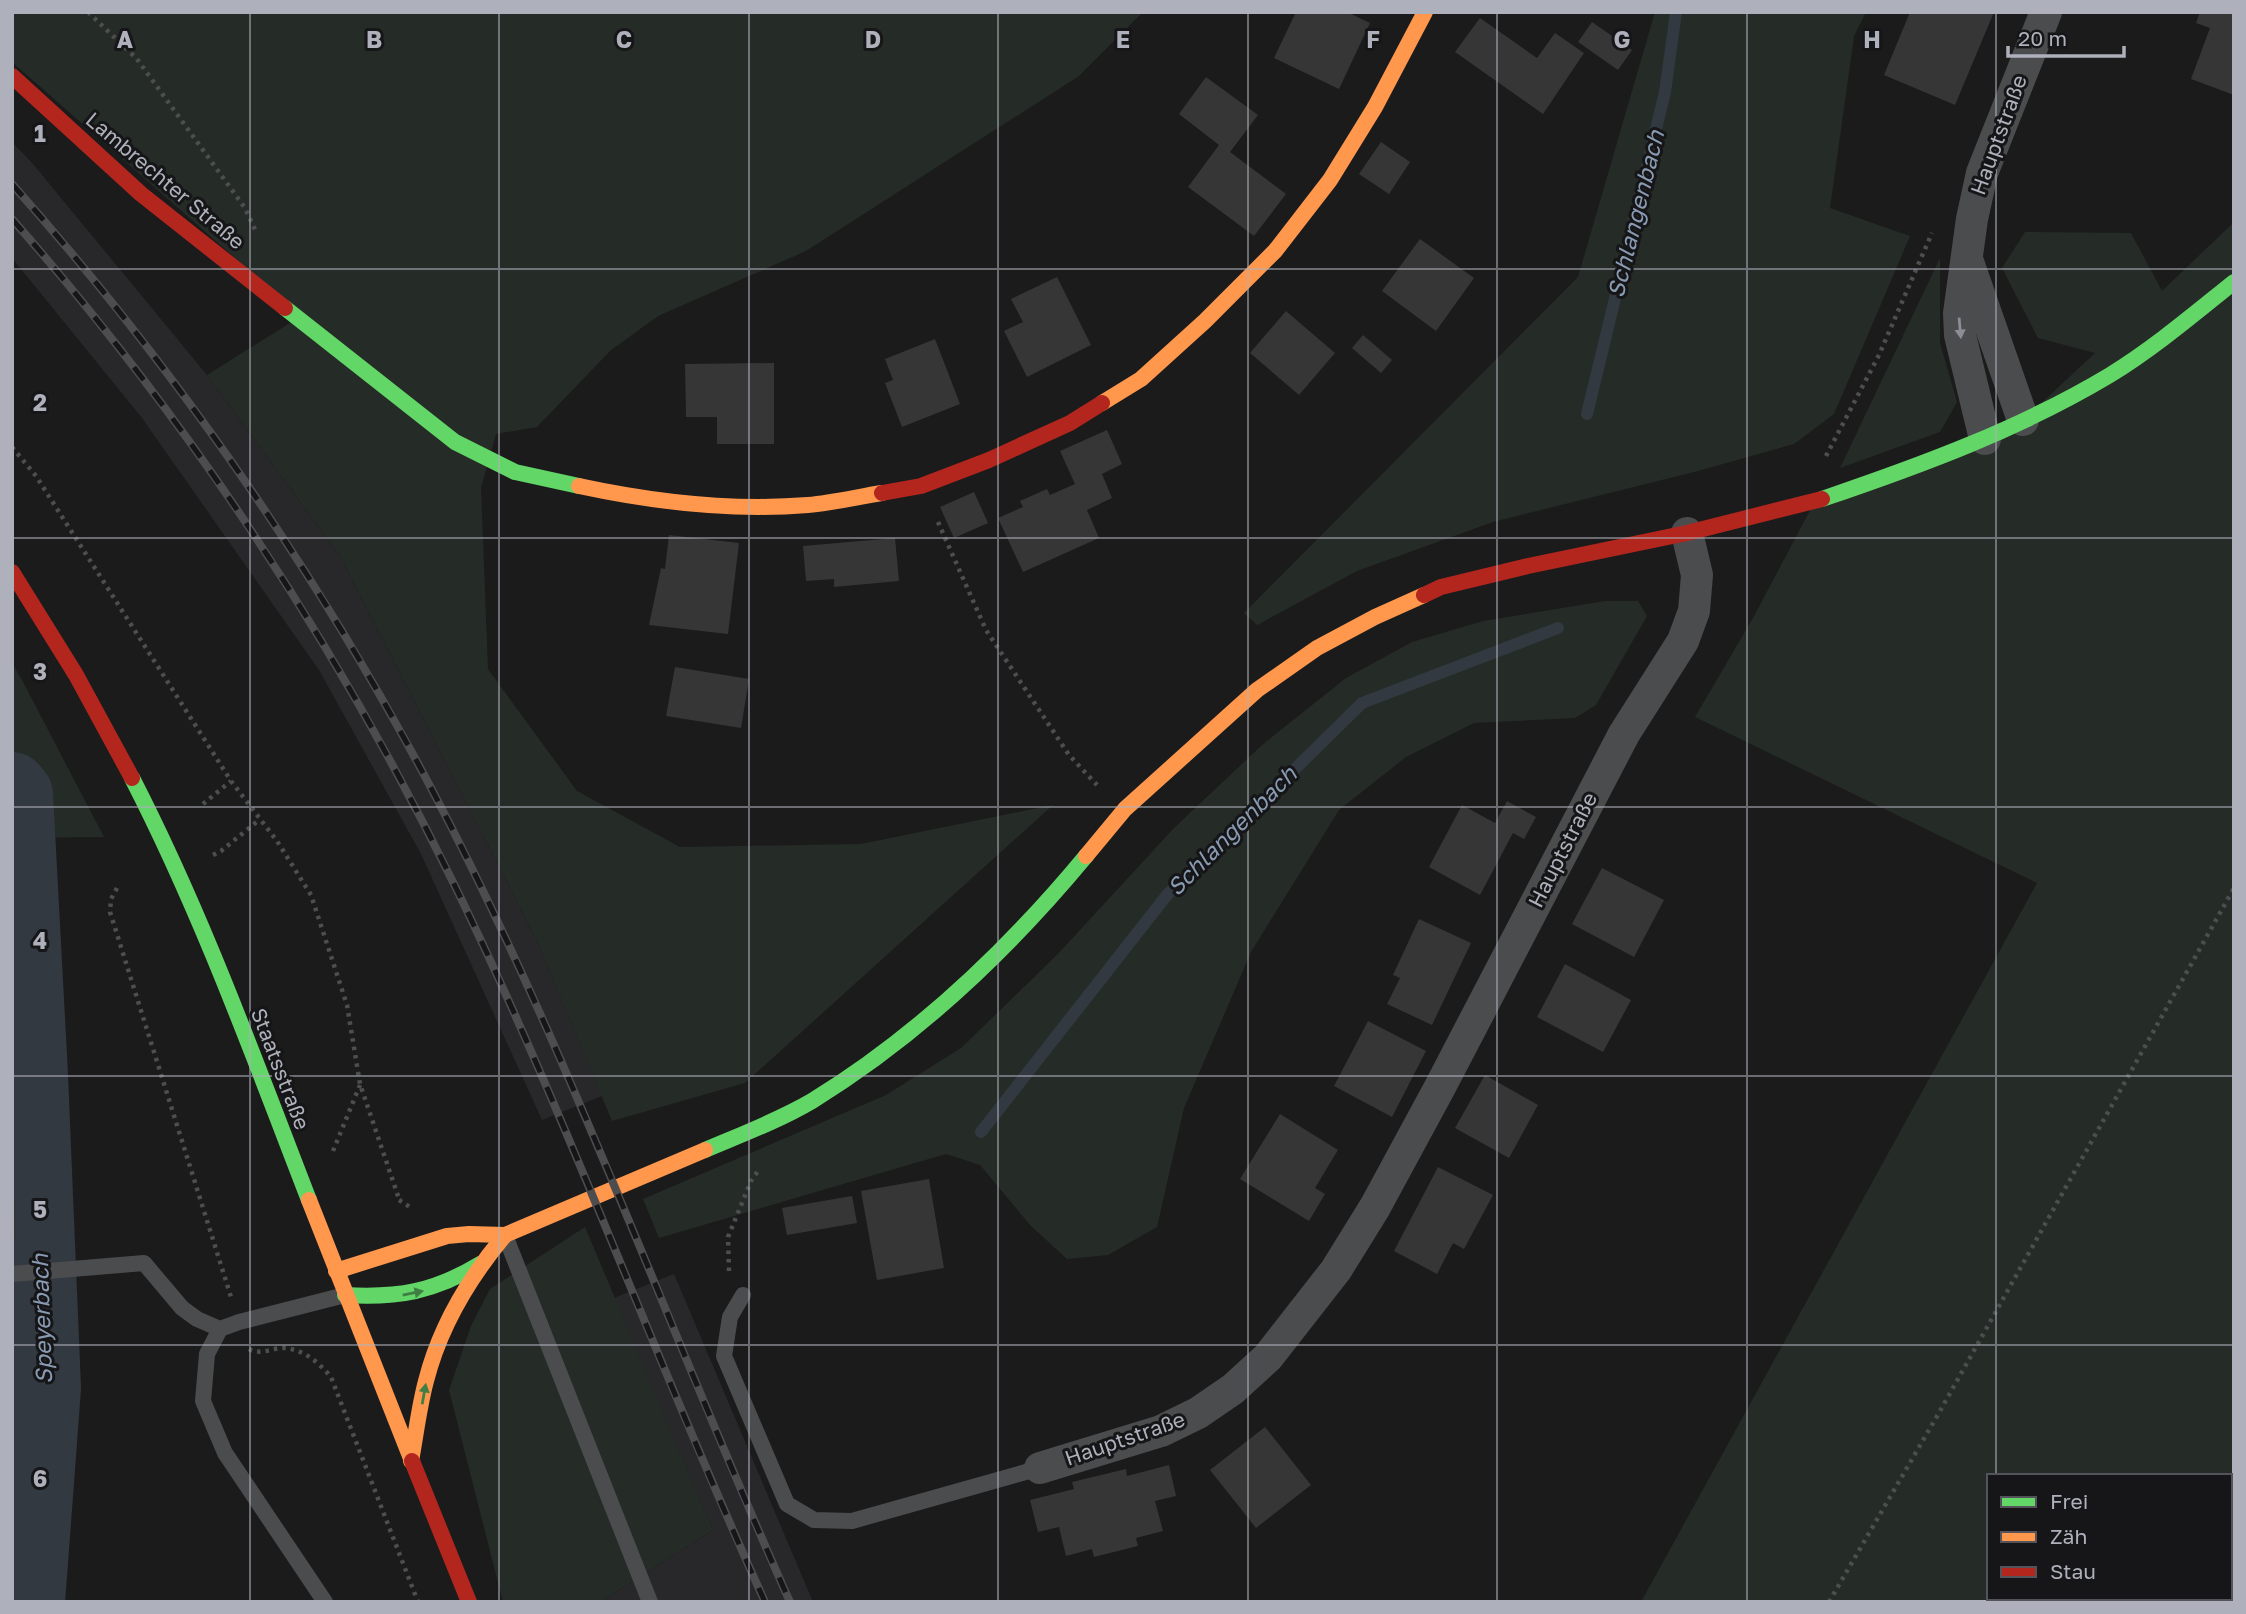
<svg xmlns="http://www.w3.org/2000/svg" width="2246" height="1614" font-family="'Golos Text',sans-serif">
  <rect width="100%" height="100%" fill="#1b1b1c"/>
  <g fill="#28282a">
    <polygon points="12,142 33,164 207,375 340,556 536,939 602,1096 542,1120 421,854 319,670 142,418 12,258"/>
    <polygon points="674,1274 813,1602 600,1602 713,1530 614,1298"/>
  </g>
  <g fill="#252b26" fill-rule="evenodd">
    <polygon points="12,12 1143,12 1079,76 806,251 658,316 610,351 537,427 496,434 481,488 488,669 577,791 680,847 861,844 1053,805 745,1083 612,1121 536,939 340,556 207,375 301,316 12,62"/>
    <polygon points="1655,12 1866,12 1854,36 1830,208 1910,236 1834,414 1794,444 1698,471 1493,522 1357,571 1257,625 1244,613 1578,277"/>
    <path d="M2234 222V1602H1641L2037 883 1695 717 1753 618 1815 501 2023 420 2095 353 2038 338 2002 268 2025 232 2131 233 2162 291ZM1989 1476H2230V1598H1989Z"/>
    <polygon points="1940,258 1940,343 1957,402 1940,432 1840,468"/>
    <polygon points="1605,601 1638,601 1647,616 1596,705 1575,718 1474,723 1406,757 1339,810 1251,952 1184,1108 1157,1227 1108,1255 1067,1259 1030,1225 980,1165 946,1154 659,1238 643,1199 886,1095 961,1048 1056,956 1174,828 1262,745 1346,678 1412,642 1483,621"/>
    <polygon points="12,663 22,680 104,837 12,838"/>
    <polygon points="585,1227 713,1530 600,1602 503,1602 449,1390 471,1326 490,1289"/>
  </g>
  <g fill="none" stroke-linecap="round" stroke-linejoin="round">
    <g stroke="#333940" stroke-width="12">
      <polyline points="1587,414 1665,92 1676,12"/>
      <polyline points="981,1132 1167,895 1362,703 1558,628"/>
    </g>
    <polyline stroke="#333940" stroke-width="70" points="12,787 18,794 33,1075 46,1388 30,1602"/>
  </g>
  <g fill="#363637">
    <polygon points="1296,12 1347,12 1370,23 1339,89 1274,58"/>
    <polygon points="1910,12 1994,12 1955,105 1884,75"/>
    <polygon points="2200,12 2234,12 2234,95 2191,79 2210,28 2196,23"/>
    <polygon points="1480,18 1537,58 1555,33 1584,53 1543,114 1455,52"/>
    <polygon points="1592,22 1632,50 1618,70 1578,42"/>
    <polygon points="1206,77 1258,115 1230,152 1286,194 1254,236 1188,187 1219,145 1179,114"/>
    <polygon points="1381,142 1410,162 1389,194 1359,174"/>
    <polygon points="1420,239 1474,278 1436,331 1382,291"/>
    <polygon points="1057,277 1091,345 1027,377 1004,331 1023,322 1011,299"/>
    <polygon points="1286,311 1335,353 1299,395 1250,353"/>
    <polygon points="1363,335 1392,360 1381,373 1352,348"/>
    <polygon points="935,339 960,404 902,427 885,383 893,380 885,359"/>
    <polygon points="774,363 774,444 717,444 717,417 686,417 685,364"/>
    <polygon points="1107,430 1122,464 1102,474 1112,498 1087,510 1099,538 1023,572 998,518 1023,507 1020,501 1047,489 1050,495 1075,484 1060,451"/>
    <polygon points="974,492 988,523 954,538 940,507"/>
    <polygon points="669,535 739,543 728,634 649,625 661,568 665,569"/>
    <polygon points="895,538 899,581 834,587 834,579 806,581 803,546"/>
    <polygon points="675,667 749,679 741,728 666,716"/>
    <polygon points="1507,801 1536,817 1524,839 1513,833 1480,895 1429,867 1462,805 1495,823"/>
    <polygon points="1602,868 1664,900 1634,957 1572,924"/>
    <polygon points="1419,919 1471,943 1432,1025 1387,1004 1400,978 1393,975"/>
    <polygon points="1565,964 1631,1000 1603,1052 1537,1017"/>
    <polygon points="1368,1021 1426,1051 1392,1117 1334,1086"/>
    <polygon points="1485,1075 1538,1105 1509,1158 1455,1128"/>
    <polygon points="1280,1114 1338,1150 1315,1188 1325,1194 1309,1221 1240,1179"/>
    <polygon points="1438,1167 1493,1195 1464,1249 1453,1243 1437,1274 1394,1251"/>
    <polygon points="929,1179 944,1268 877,1280 861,1191"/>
    <polygon points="852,1196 857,1223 787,1235 782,1208"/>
    <polygon points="12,1197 15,1197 16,1242 12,1242"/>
    <polygon points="1265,1427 1311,1485 1256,1528 1210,1470"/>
    <polygon points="1169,1465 1176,1496 1155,1501 1163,1531 1136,1538 1138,1546 1094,1557 1092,1549 1066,1556 1059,1527 1038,1532 1030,1500 1074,1489 1072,1482 1126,1469 1127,1476"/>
  </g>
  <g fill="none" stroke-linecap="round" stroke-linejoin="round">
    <g stroke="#4d4e50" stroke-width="4.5" stroke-dasharray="3.5 5" stroke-linecap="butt">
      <polyline points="88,12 137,59 245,208 257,234"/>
      <polyline points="12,447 36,476 231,781 277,841 311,895 347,1005 360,1084 399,1199"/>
      <polyline points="1826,456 1879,355 1932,233"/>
      <polyline points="938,522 986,630 1069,755 1097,785"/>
      <polyline points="203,804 231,781"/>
      <polyline points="213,855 221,851 259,820"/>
      <polyline points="117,888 111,899 110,912 231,1297"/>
      <polyline points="333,1151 360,1085"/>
      <polyline points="399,1200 410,1207"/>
      <polyline points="729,1271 728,1237 751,1181 758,1171"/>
      <path d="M249 1349C261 1356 273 1347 286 1348 306 1351 319 1363 331 1377L418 1602"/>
      <polyline points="2230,1546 2234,1540"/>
      <polyline points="1829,1602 1940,1411 2234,888"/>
      <polyline points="2203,1602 2204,1598"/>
    </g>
    <g stroke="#4b4c4e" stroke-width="16">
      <polyline points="506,1238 650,1602"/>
      <polyline points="12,1274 144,1263 182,1308 197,1319 220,1329"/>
      <polyline points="743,1295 730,1317 724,1356 787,1504 814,1520 852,1521 1040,1468"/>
      <polyline points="325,1602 225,1453 203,1401 207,1354 220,1329 239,1322 345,1295"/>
    </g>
    <g stroke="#4b4c4e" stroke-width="32">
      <polyline points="1968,262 2023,420"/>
      <polyline points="1985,439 1960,335 1959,313 1972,219 1982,173 2046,12"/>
      <polyline points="1040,1468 1161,1431 1198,1413 1233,1389 1268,1357 1336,1270 1375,1207 1440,1087 1624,734 1683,641 1694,611 1697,575 1687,533"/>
    </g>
    <g stroke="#63d668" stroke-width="16">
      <polyline points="285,308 455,442 515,472 579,486"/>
      <path d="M1822 499C1922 465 2020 429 2110 375 2154 348 2194 314 2234 282"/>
      <path d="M132 778C202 914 254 1058 309 1200"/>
      <path d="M705 1150C740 1135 778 1121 812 1101 916 1037 1008 950 1086 856"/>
      <path d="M345 1295C398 1298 434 1292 480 1264"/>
    </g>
    <g stroke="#ff974d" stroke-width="16">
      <polyline points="1102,403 1141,379 1205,321 1275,251 1330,180 1375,107 1425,12"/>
      <path d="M579 486C653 502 732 511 808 505 832 503 857 497 882 493"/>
      <polyline points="1086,856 1125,809 1257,690 1317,648 1375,617 1424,595"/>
      <polyline points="309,1200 412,1461"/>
      <polyline points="336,1271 447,1236 469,1234 505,1235 705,1150"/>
      <path d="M411 1461C416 1434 419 1407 426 1381 440 1326 469 1278 505 1235"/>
    </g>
    <g stroke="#b3261e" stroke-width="16">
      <polyline points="12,76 141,194 285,308"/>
      <polyline points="882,493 921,486 989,460 1070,423 1102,403"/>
      <polyline points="12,572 76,675 132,778"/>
      <polyline points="1424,595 1441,587 1528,566 1687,533 1822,499"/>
      <polyline points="412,1461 469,1602"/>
    </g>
    <defs>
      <g id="rail">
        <path d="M12 184C168 360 303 552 415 758 562 1029 664 1321 790 1602"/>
        <path d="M12 219C189 420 337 645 455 886 569 1120 657 1365 765 1602"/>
      </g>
    </defs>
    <use href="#rail" stroke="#4d4d50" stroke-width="8"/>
    <use href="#rail" stroke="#161517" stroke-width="5" stroke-dasharray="16" stroke-linecap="butt"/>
  </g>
  <defs><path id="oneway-solid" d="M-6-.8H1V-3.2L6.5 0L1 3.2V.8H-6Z" transform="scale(1.75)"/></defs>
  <use fill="#8b8e95" href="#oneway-solid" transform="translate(1960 328) rotate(85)"/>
  <g fill="#407f44">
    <use href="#oneway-solid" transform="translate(413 1293) rotate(-11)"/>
    <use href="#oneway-solid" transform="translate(424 1394) rotate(-80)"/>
  </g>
  <path fill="none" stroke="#aeb1bb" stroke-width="2" stroke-opacity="0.55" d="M250 12V1602M499 12V1602M749 12V1602M998 12V1602M1248 12V1602M1497 12V1602M1747 12V1602M1996 12V1476M12 269H2234M12 538H2234M12 807H2234M12 1076H2234M12 1345H2234M1996 1598V1602"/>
  <g text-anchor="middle" stroke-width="6" stroke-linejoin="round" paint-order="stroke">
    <g font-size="21" fill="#aeb1bb" stroke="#161517">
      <text transform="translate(1999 135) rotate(-70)" y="7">Hauptstraße</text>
      <text transform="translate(165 181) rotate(40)" y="7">Lambrechter Straße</text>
      <text transform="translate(1563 850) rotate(-63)" y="7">Hauptstraße</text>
      <text transform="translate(280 1069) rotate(69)" y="7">Staatsstraße</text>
      <text transform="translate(1125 1439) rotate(-19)" y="7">Hauptstraße</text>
    </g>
    <g font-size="23" font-style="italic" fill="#899bb2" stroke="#161517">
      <text transform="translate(1636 214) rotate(-76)" y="8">Schlangenbach</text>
      <text transform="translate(1232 831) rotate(-45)" y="8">Schlangenbach</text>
      <text transform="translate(42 1319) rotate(-92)" y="8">Speyerbach</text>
    </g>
  </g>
  <g font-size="23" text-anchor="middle" font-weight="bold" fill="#aeb1bb" stroke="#161517" stroke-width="6" stroke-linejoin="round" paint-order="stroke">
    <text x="125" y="48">A</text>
    <text x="374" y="48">B</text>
    <text x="624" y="48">C</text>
    <text x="873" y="48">D</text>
    <text x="1123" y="48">E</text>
    <text x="1373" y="48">F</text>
    <text x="1622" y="48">G</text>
    <text x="1872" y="48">H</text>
    <text x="40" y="142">1</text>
    <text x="40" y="411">2</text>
    <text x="40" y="680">3</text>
    <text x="40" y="949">4</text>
    <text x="40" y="1218">5</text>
    <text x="40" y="1487">6</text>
  </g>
  <rect width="2246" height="1614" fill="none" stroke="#aeb1bb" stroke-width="28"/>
  <rect x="1987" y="1474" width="245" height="126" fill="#161517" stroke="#535359" stroke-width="2"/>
  <rect x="2001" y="1497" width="35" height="10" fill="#63d668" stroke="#535359" stroke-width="2"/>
  <text x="2050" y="1509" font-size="21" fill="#aeb1bb">Frei</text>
  <rect x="2001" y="1532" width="35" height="10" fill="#ff974d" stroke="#535359" stroke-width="2"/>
  <text x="2050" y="1544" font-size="21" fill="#aeb1bb">Zäh</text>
  <rect x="2001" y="1567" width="35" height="10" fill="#b3261e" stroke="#535359" stroke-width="2"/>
  <text x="2050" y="1579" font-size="21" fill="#aeb1bb">Stau</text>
  <path d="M2008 46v10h116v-10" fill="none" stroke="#aeb1bb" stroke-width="3.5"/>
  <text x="2018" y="46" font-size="21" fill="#aeb1bb" stroke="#161517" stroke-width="5" paint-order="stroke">20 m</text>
</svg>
